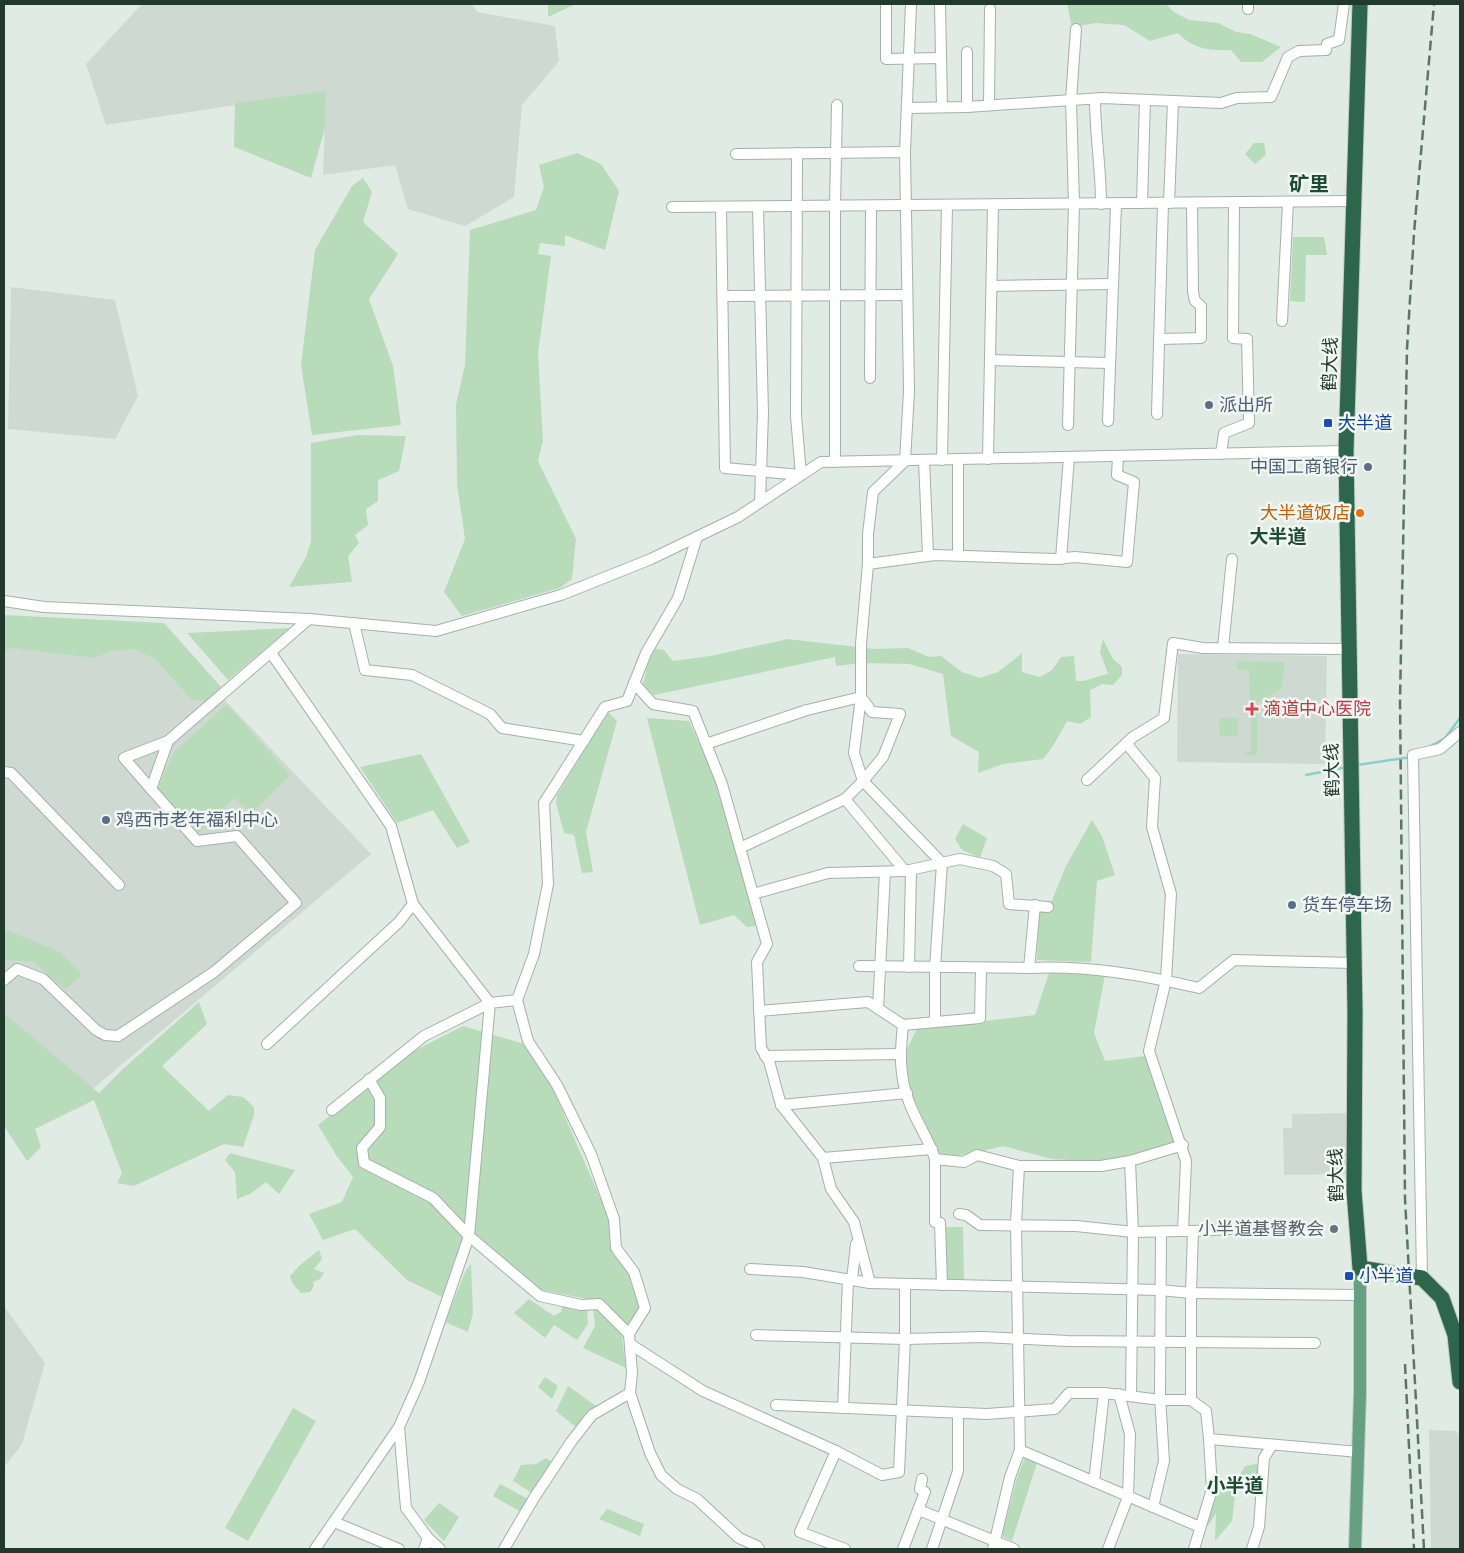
<svg xmlns="http://www.w3.org/2000/svg" width="1464" height="1553" font-family="'Space Grotesk','Noto Sans SC',sans-serif">
  <rect width="100%" height="100%" fill="#e0ebe3"/>
  <g fill="#cedad1">
    <polygon points="142,4 472,4 477,12 555,26 559,61 522,105 514,197 465,226 408,209 395,165 323,175 326,91 106,125 86,64"/>
    <polygon points="11,287 115,300 138,396 115,439 8,429"/>
    <polygon points="4,627 161,633 371,854 87,1094 4,1018"/>
    <polygon points="1178,654 1327,656 1325,764 1177,762"/>
    <polygon points="1350,1113 1352,1174 1284,1175 1283,1128 1292,1128 1292,1114"/>
    <polygon points="4,1306 45,1363 22,1444 4,1467"/>
    <polygon points="1429,1430 1456,1431 1460,1436 1460,1549 1431,1549"/>
  </g>
  <g fill="#b8dcb9">
    <polygon points="548,4 576,4 548,17"/>
    <path d="M1067 4H1166L1174 12 1189 20 1218 23 1236 32 1250 34 1281 47 1262 62H1241L1231 50C1211 51 1192 49 1178 33L1150 41 1124 25 1096 23 1072 27Z"/>
    <polygon points="326,91 325,128 311,178 234,147 235,103"/>
    <polygon points="1254,143 1264,143 1266,155 1255,164 1245,154"/>
    <polygon points="577,153 601,164 619,191 605,250 565,235 565,246 540,243 538,254 551,256 538,354 543,440 538,461 576,539 572,579 560,588 462,616 444,592 465,539 457,484 456,404 465,365 470,230 536,210 544,187 539,165"/>
    <polygon points="363,178 372,192 363,222 398,254 369,299 393,366 401,425 312,435 301,365 315,250 352,186"/>
    <polygon points="1293,237 1324,237 1327,255 1306,255 1305,302 1290,301"/>
    <polygon points="357,435 406,436 399,471 378,480 378,501 366,509 368,525 355,535 359,543 348,556 352,582 289,587 306,557 311,541 311,443"/>
    <polygon points="4,615 164,623 221,687 205,701 192,700 156,660 135,649 110,651 95,658 13,648 4,651"/>
    <polygon points="290,628 228,680 187,633"/>
    <path d="M788 639 874 649 908 648 929 657 941 656 962 672 980 678 998 672 1022 653V672L1040 677 1052 670 1061 657 1074 656 1076 681C1088 682 1096 676 1108 674L1100 652 1103 639 1113 659 1122 667V675L1113 685 1102 684 1090 690 1091 717 1080 724 1067 721 1053 746 1043 759 1003 764 978 773 979 752 951 736 943 674 909 664 861 663 836 666 835 657 654 695 643 684 648 663 655 649 664 650 673 661 710 656Z"/>
    <polygon points="1237,661 1285,662 1281,690 1254,704 1250,704 1249,670 1237,670"/>
    <polygon points="227,704 290,775 252,813 234,798 197,835 157,790 174,752"/>
    <polygon points="608,712 617,721 586,832 593,872 582,873 574,835 564,833 556,803 557,795"/>
    <polygon points="1251,712 1257,713 1257,755 1244,755 1244,751 1251,751"/>
    <polygon points="647,718 689,721 717,782 757,926 747,927 734,915 700,925"/>
    <polygon points="1219,718 1238,718 1238,736 1220,736"/>
    <polygon points="421,754 470,842 457,848 433,810 397,823 360,767"/>
    <polygon points="1092,820 1102,836 1115,875 1097,881 1091,962 1037,960 1038,909 1048,910 1066,866"/>
    <polygon points="963,824 987,838 980,858 962,850 955,839"/>
    <polygon points="4,929 60,952 82,975 65,989 33,962 4,960"/>
    <polygon points="1049,973 1105,975 1094,1033 1105,1061 1145,1056 1178,1142 1104,1162 1052,1159 1003,1146 969,1154 941,1157 913,1097 904,1055 917,1029 1035,1015"/>
    <polygon points="199,1002 207,1024 162,1066 209,1111 228,1095 243,1097 254,1107 254,1115 243,1147 224,1144 134,1186 117,1183 122,1173 94,1100 35,1129 41,1147 27,1161 4,1126 4,1013 99,1093 124,1068"/>
    <polygon points="463,1026 524,1044 552,1087 608,1216 613,1254 628,1273 639,1307 622,1338 626,1368 583,1348 595,1326 592,1300 542,1290 463,1236 442,1297 407,1280 355,1229 323,1240 309,1214 342,1202 353,1177 336,1155 318,1125 410,1053"/>
    <polygon points="230,1153 295,1170 279,1194 266,1182 250,1194 237,1199 235,1172 225,1160"/>
    <polygon points="945,1227 963,1227 964,1281 947,1281"/>
    <polygon points="319,1250 322,1259 314,1269 324,1273 320,1279 313,1282 314,1286 310,1292 301,1293 293,1284 290,1276 299,1266"/>
    <polygon points="471,1264 473,1313 468,1332 445,1322 466,1270"/>
    <polygon points="529,1299 554,1316 561,1312 563,1304 587,1308 588,1324 577,1340 554,1325 545,1338 514,1313"/>
    <polygon points="545,1377 558,1386 552,1399 538,1387"/>
    <polygon points="568,1386 596,1406 577,1428 556,1411"/>
    <polygon points="293,1408 316,1421 248,1541 225,1528"/>
    <polygon points="1025,1457 1037,1463 1012,1541 1002,1536 1017,1478"/>
    <polygon points="546,1458 553,1463 532,1493 513,1481 521,1465 536,1464"/>
    <polygon points="1261,1463 1259,1477 1246,1480 1235,1495 1232,1521 1215,1541 1216,1513 1209,1525 1205,1521 1216,1486 1236,1482 1245,1466"/>
    <polygon points="500,1484 528,1499 521,1512 493,1496"/>
    <polygon points="439,1503 459,1517 444,1541 424,1520"/>
    <polygon points="607,1509 644,1524 640,1536 599,1519"/>
  </g>
  <g fill="none" stroke-linecap="round" stroke-linejoin="round">
    <g stroke="#88d0c8" stroke-width="2.5">
      <polyline points="1429,747 1445,738 1460,718"/>
      <polyline points="1357,765 1411,757"/>
      <polyline points="1306,775 1347,767"/>
    </g>
    <defs>
      <g id="minor">
        <polyline points="886,4 886,59 941,58"/>
        <polyline points="940,4 942,107"/>
        <polyline points="1248,9 1248,4"/>
        <polyline points="967,52 967,107"/>
        <path d="M1095 99C1095 134 1101 168 1101 204"/>
        <polyline points="989,105 990,9"/>
        <polyline points="908,108 967,107 1102,98 1221,103 1237,98 1271,97 1288,57 1299,51 1326,50 1327,44 1339,40 1344,4"/>
        <polyline points="905,152 911,4"/>
        <polyline points="736,154 905,152 909,391 905,461 873,492 868,534 868,564 861,644 861,697 854,753 863,781 845,799 905,871"/>
        <polyline points="1142,203 1145,100"/>
        <polyline points="1169,203 1173,101"/>
        <polyline points="672,207 1353,201"/>
        <polyline points="721,207 725,468 801,475 796,416 797,153"/>
        <polyline points="758,207 763,413 760,502"/>
        <polyline points="992,286 1113,284"/>
        <polyline points="723,296 906,295"/>
        <polyline points="1282,321 1288,202"/>
        <polyline points="1160,339 1201,338 1201,306 1195,301 1193,292 1192,203"/>
        <polyline points="990,360 1110,363"/>
        <polyline points="870,378 871,206"/>
        <polyline points="1157,414 1163,203"/>
        <polyline points="1108,421 1116,204"/>
        <polyline points="1068,425 1074,204 1071,100 1076,29"/>
        <polyline points="1221,454 1224,433 1249,423 1247,339 1233,338 1234,202"/>
        <polyline points="958,459 958,555"/>
        <polyline points="988,459 993,205"/>
        <polyline points="924,460 928,555"/>
        <polyline points="942,460 947,205"/>
        <polyline points="835,462 835,206 837,105"/>
        <polyline points="1061,559 1069,457"/>
        <polyline points="868,564 935,555 1056,559 1075,557 1127,562 1134,482 1117,475 1118,456"/>
        <polyline points="4,601 44,607 309,619 436,631 561,595 651,559 738,517 821,462 1346,451"/>
        <polyline points="354,623 365,670 412,675 490,714 502,728 584,741"/>
        <polyline points="1223,648 1232,559"/>
        <polyline points="634,683 653,704 693,711 722,784 767,944 757,962 761,1048 769,1061 781,1105 823,1158 831,1189 854,1222 870,1283"/>
        <polyline points="1126,743 1155,778 1152,827 1171,894 1166,980 1149,1051 1186,1161 1183,1231 1193,1231 1191,1293 1191,1400 1206,1411 1209,1439 1359,1452"/>
        <polyline points="706,744 807,710 861,697 872,712 900,714 883,757 863,781 942,863 935,968 935,1021"/>
        <polyline points="4,772 11,773 119,885"/>
        <polyline points="1087,780 1133,737 1164,718 1173,643 1203,648 1349,649"/>
        <polyline points="151,789 124,758 168,741 309,619"/>
        <polyline points="740,848 845,799"/>
        <polyline points="753,894 828,873 905,871 960,859 993,866 1006,874 1009,904 1048,907"/>
        <polyline points="859,966 1029,968 1035,905"/>
        <polyline points="909,967 911,870"/>
        <path d="M1029 968C1086 965 1143 975 1199 988L1234 960 1354 963"/>
        <path d="M981 969 980 1018 903 1025C900 1052 899 1076 909 1102 916 1122 929 1139 935 1159L964 1162 977 1155 1019 1166H1101L1130 1161 1183 1145"/>
        <polyline points="4,980 17,969 43,979 96,1030 105,1035 118,1036 214,972 296,903 237,836 197,841 151,789 168,741"/>
        <polyline points="517,1000 528,1041 557,1085 591,1154 614,1219 616,1248 634,1272 645,1308 629,1334 632,1373 630,1393 650,1453 661,1475 677,1489 697,1499 739,1538 757,1546 759,1549"/>
        <polyline points="878,1009 885,872"/>
        <polyline points="759,1011 868,1002 903,1025"/>
        <polyline points="267,1044 399,922 413,904 391,826 271,653"/>
        <polyline points="765,1056 900,1054"/>
        <polyline points="369,1079 380,1098 380,1127 362,1148 364,1163 433,1198 469,1236 540,1296 581,1305 599,1304 629,1334"/>
        <polyline points="781,1105 907,1093"/>
        <polyline points="332,1110 424,1036 490,1003 413,904"/>
        <polyline points="823,1158 932,1149"/>
        <polyline points="935,1159 935,1222 940,1223 942,1285"/>
        <polyline points="1130,1161 1133,1232 1131,1395"/>
        <polyline points="959,1214 966,1215 980,1225 1076,1226 1133,1232 1183,1231"/>
        <polyline points="1193,1231 1230,1229"/>
        <polyline points="750,1269 803,1272 870,1283 1160,1290 1191,1293 1360,1295"/>
        <polyline points="1422,1278 1413,755 1440,749 1460,732"/>
        <polyline points="852,1280 856,1244"/>
        <polyline points="756,1335 905,1339 983,1337 1068,1341 1315,1343"/>
        <polyline points="630,1344 703,1391 836,1451 882,1475 899,1472 905,1339 905,1284"/>
        <polyline points="776,1405 987,1414 1055,1409 1069,1393 1104,1393 1161,1400 1191,1400"/>
        <polyline points="843,1408 848,1279"/>
        <polyline points="1020,1450 1200,1527"/>
        <polyline points="836,1451 800,1532 845,1549"/>
        <polyline points="1094,1482 1104,1393"/>
        <polyline points="1153,1507 1164,1461 1160,1396 1161,1232"/>
        <polyline points="919,1510 1014,1549"/>
        <polyline points="334,1522 399,1549"/>
        <polyline points="315,1549 399,1427"/>
        <polyline points="424,1549 428,1538"/>
        <polyline points="440,1549 428,1538 406,1508 399,1427 419,1382 469,1236 490,1003 517,1000 534,954 548,884 544,803 605,707 627,701 646,653 678,598 697,537"/>
        <polyline points="504,1549 534,1498 571,1442 592,1415 630,1393"/>
        <polyline points="903,1549 925,1492 920,1489 922,1479"/>
        <polyline points="932,1549 958,1471 958,1413"/>
        <polyline points="993,1549 1010,1477 1020,1450 1016,1224 1019,1166"/>
        <polyline points="1108,1549 1128,1497 1130,1434 1119,1394"/>
        <polyline points="1194,1549 1212,1489 1209,1439"/>
        <polyline points="1252,1549 1259,1527 1264,1458 1272,1445"/>
      </g>
      <polyline id="major" points="1355,1549 1360,1393 1360,1268"/>
      <polyline id="highway" points="1360,4 1346,451 1355,1012 1354,1191 1360,1268 1422,1278 1442,1298 1455,1335 1460,1382"/>
    </defs>
    <use href="#minor" stroke="#a3b2a9" stroke-width="12"/>
    <use href="#major" stroke="#c1c8c4" stroke-width="14"/>
    <use href="#highway" stroke="#c1c8c4" stroke-width="17"/>
    <use href="#minor" stroke="#fff" stroke-width="10"/>
    <use href="#major" stroke="#64a081" stroke-width="12"/>
    <use href="#highway" stroke="#2d664c" stroke-width="15"/>
    <g stroke="#5b7668" stroke-width="2.5" stroke-dasharray="10 5" stroke-linecap="butt">
      <polyline points="1405,1364 1414,1549"/>
      <polyline points="1424,1549 1405,1199 1400,700 1407,349 1414,233 1434,4"/>
    </g>
  </g>
  <g fill="#5c6f8a" stroke="#f0f7f2" stroke-width="2">
    <circle cx="1209" cy="405" r="5"/>
    <circle cx="1368" cy="467" r="5"/>
    <circle cx="106" cy="820" r="5"/>
    <circle cx="1292" cy="905" r="5"/>
  </g>
  <g fill="#1a4fb4" stroke="#f0f7f2" stroke-width="2">
    <rect x="1323" y="418" width="10" height="10" rx="2.5"/>
    <rect x="1344" y="1271" width="10" height="10" rx="2.5"/>
  </g>
  <circle fill="#e8710a" stroke="#f0f7f2" stroke-width="2" cx="1360" cy="513" r="5"/>
  <path fill="#e0444e" stroke="#f0f7f2" stroke-width="2" d="M1249.5 701.5h5v5h5v5h-5v5h-5v-5h-5v-5h5z"/>
  <circle fill="#6b7280" stroke="#f0f7f2" stroke-width="2" cx="1334" cy="1229" r="5"/>
  <g text-anchor="middle" stroke-width="5" stroke-linejoin="round" paint-order="stroke">
    <g font-size="18" fill="#213a2d" stroke="#f0f7f2">
      <text transform="translate(1330 364) rotate(-88)" y="6">鹤大线</text>
      <text transform="translate(1332 770) rotate(-91)" y="6">鹤大线</text>
      <text transform="translate(1336 1175) rotate(-91)" y="6">鹤大线</text>
    </g>
    <g font-size="18" fill="#4e5e75" stroke="#f0f7f2" text-anchor="start">
      <text x="1219" y="411">派出所</text>
      <text x="1358" y="473" text-anchor="end">中国工商银行</text>
      <text x="116" y="826">鸡西市老年福利中心</text>
      <text x="1302" y="911">货车停车场</text>
    </g>
    <g font-size="18" fill="#164399" stroke="#f0f7f2" text-anchor="start">
      <text x="1338" y="429">大半道</text>
      <text x="1359" y="1282">小半道</text>
    </g>
    <g font-size="18" fill="#c56008" stroke="#f0f7f2" text-anchor="end">
      <text x="1350" y="519">大半道饭店</text>
    </g>
    <g font-size="18" fill="#be3a42" stroke="#f0f7f2" text-anchor="start">
      <text x="1263" y="715">滴道中心医院</text>
    </g>
    <g font-size="18" fill="#5b616d" stroke="#f0f7f2" text-anchor="end">
      <text x="1324" y="1235">小半道基督教会</text>
    </g>
    <g font-size="19" font-weight="bold" fill="#1d4c34" stroke="#f0f7f2">
      <text x="1278" y="543">大半道</text>
      <text x="1235" y="1492">小半道</text>
    </g>
    <g font-size="20" font-weight="bold" fill="#1d4c34" stroke="#f0f7f2">
      <text x="1309" y="191">矿里</text>
    </g>
  </g>
  <rect width="1464" height="1553" fill="none" stroke="#213a2d" stroke-width="10"/>
</svg>
